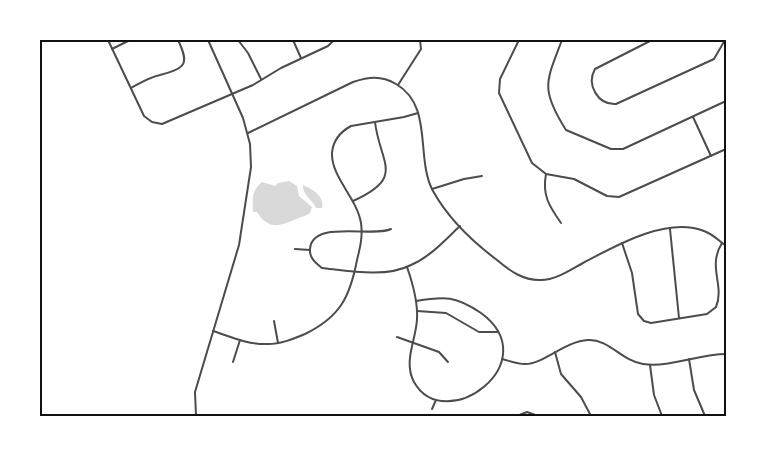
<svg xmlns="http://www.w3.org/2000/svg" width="766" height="456" font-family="Montserrat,sans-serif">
  <rect width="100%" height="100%" fill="#fff"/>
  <g fill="#d9d9d9">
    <path d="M289 181 297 186 299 196 312 207 310 213C306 216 304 216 299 218 283 224 270 233 257 212H253C253 200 250 192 262 182L275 186 278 183Z"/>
    <path d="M303 185C312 189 325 196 322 208H316C312 199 302 195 303 185Z"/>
  </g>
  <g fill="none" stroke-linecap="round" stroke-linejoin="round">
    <g stroke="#4c4c4c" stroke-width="2">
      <polyline points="108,40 144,116 152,122 162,124 253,85 281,68 328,46 334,40"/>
      <polyline points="238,40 248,53 261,79"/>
      <polyline points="293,40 301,58"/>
      <polyline points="519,40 500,79 499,93 532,163 546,174 574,179 607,196 619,197 726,149"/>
      <path d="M562 40C546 82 540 89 566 130L611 149H623L726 101"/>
      <path d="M652 40 595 69C586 85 598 105 616 104L714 59 725 40"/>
      <polyline points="112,49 130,40"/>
      <polyline points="398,85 421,49 420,40"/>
      <path d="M131 88C140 83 150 77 160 75 185 68 190 65 178 40"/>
      <polyline points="693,117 711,156"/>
      <path d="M248 133 353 82C368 77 381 75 396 84 434 106 415 158 433 191 448 218 473 242 497 260 510 271 524 281 541 280 556 280 570 270 583 263 615 246 667 216 704 231 713 234 719 241 726 246"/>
      <path d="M546 174C542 195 549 206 561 223"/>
      <polyline points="432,189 464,179 482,176"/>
      <path d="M353 201C406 177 380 164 375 122"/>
      <path d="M391 229C374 238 312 219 310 249 309 258 316 263 322 268 349 271 386 278 411 265 430 257 445 240 460 226"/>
      <polyline points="670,229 679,318"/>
      <path d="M622 243 632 273 638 314 644 321 651 323 707 314 716 307C725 285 707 267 722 243"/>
      <polyline points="295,249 310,250"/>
      <path d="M407 267C413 284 418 301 417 319 416 341 403 361 414 382 445 437 548 362 481 313 456 296 445 296 416 301"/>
      <polyline points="417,311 446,313 479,332 498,332"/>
      <polyline points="274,321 278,343"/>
      <path d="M213 331C231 337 249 345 268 344 281 344 293 339 305 334 340 317 350 297 357 260 360 248 363 236 361 223 357 198 331 177 332 153 333 140 340 132 351 126L404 117 418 113"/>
      <polyline points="397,337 439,352 448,362"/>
      <polyline points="555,352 561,374 581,397 591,416"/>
      <path d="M502 359C510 361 517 364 525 364 544 364 565 341 588 340 609 339 622 361 643 364 670 368 699 354 726 354"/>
      <polyline points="689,359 694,390 705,416"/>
      <polyline points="233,362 240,340"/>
      <polyline points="650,365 654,395 662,416"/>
      <polyline points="432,409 436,400"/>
      <polyline points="196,416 195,392 239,245 251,167 250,144 243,118 208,40"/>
      <polyline points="517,416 527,412 538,416"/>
    </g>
  </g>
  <rect width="766" height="456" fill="none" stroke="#ffffff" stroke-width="82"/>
  <rect x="41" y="41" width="684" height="374" fill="none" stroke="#111" stroke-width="2"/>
</svg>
